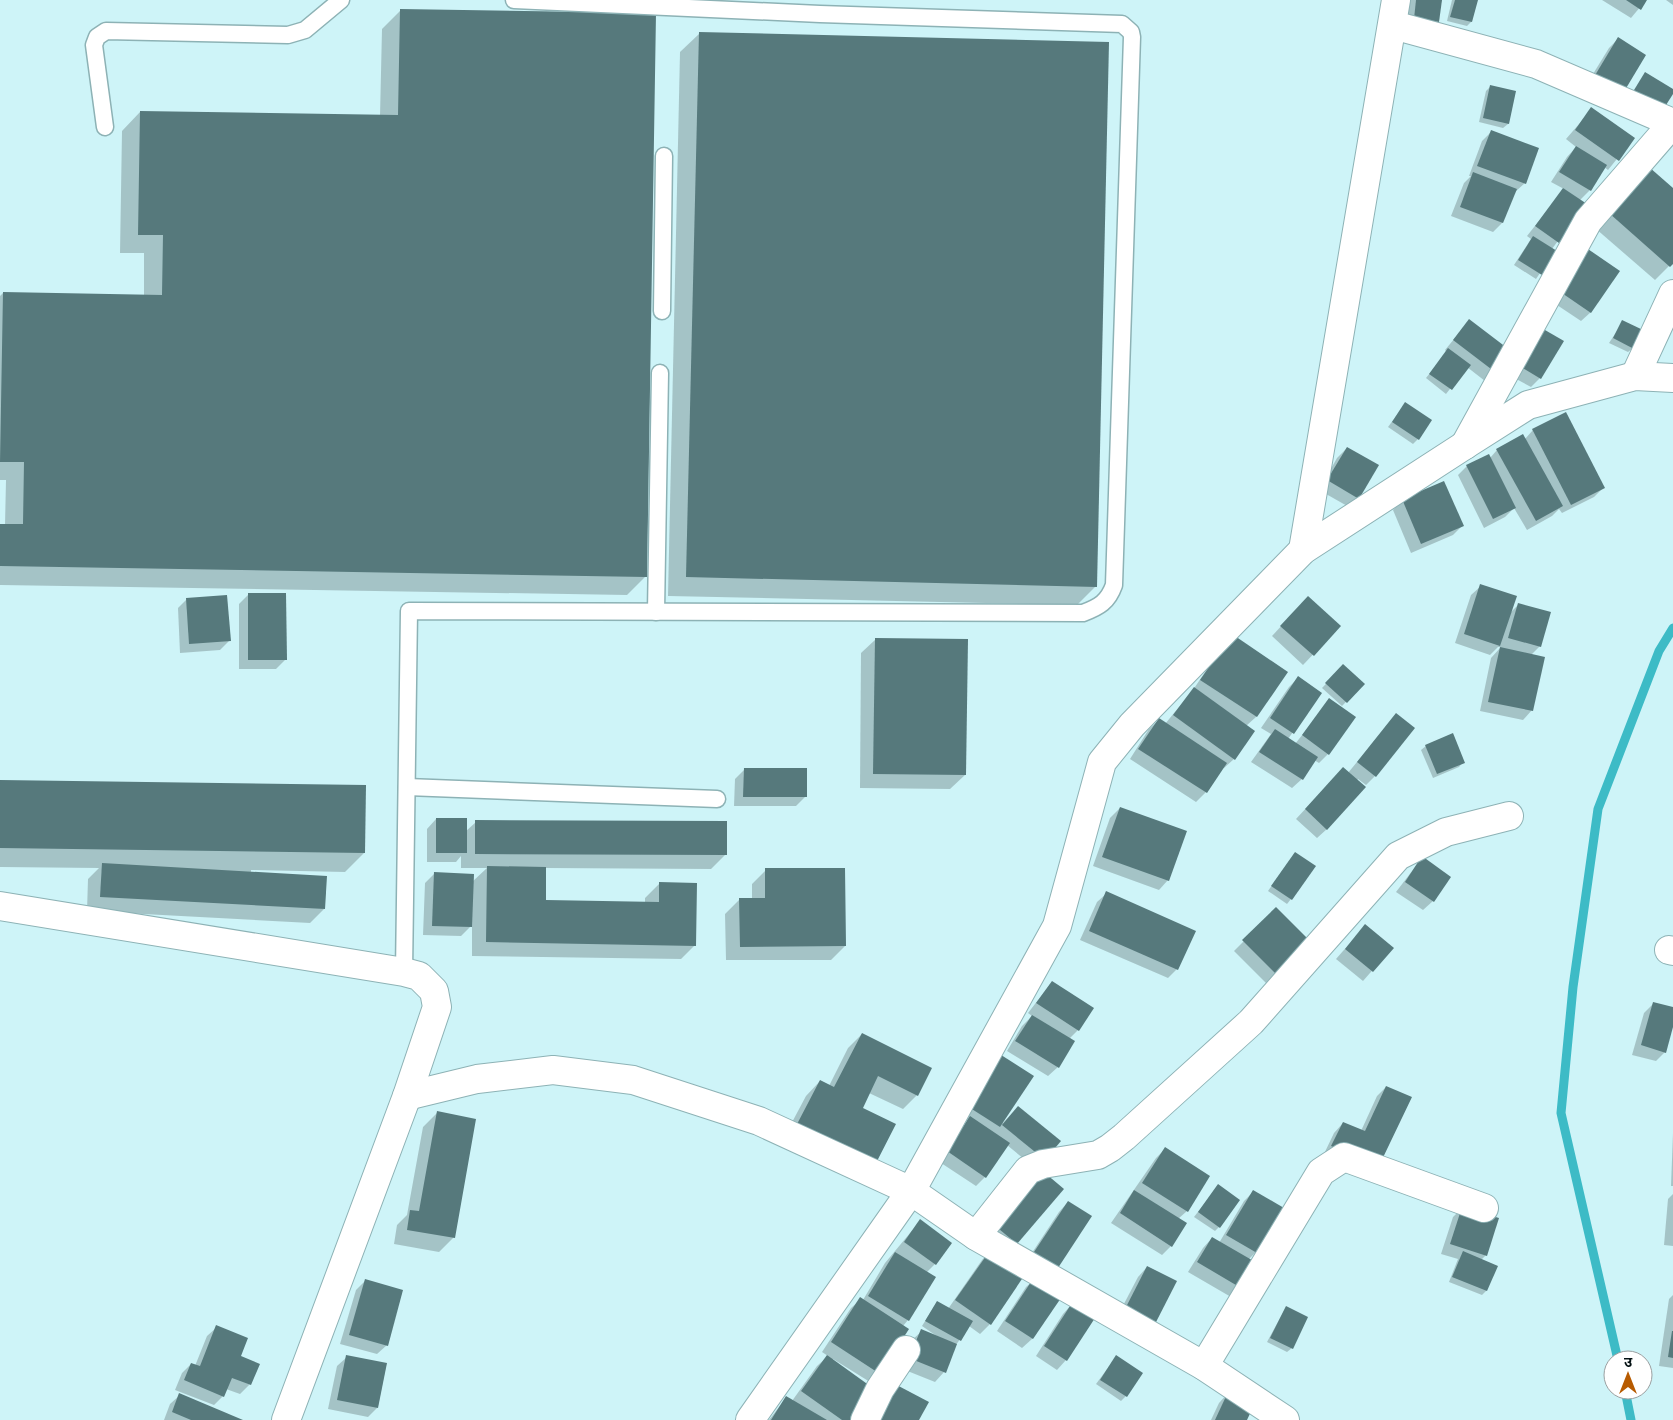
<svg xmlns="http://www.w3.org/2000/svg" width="1673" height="1420" font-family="Ubuntu,'Noto Sans Devanagari',sans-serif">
  <rect width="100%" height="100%" fill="#cef4f8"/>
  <g fill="#0003">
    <polygon points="1408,0 1441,0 1438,22 1429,31 1405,28"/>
    <polygon points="1452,0 1477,0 1471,22 1467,26 1447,21"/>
    <polygon points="1602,0 1646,0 1631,18"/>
    <polygon points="1666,0 1673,0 1673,5"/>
    <polygon points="401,10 646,576 627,595 0,585 0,525 5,525 6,480 0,480 0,296 3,293 144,296 144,253 120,253 122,131 140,112 380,116 382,29"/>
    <polygon points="699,34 1096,586 1077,605 668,596 680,52"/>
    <polygon points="1618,39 1612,103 1585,87 1609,48"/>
    <polygon points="1490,87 1514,92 1508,124 1503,128 1479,122 1486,91"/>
    <polygon points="1592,109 1633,139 1608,170 1604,167 1590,190 1580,200 1585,204 1552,249 1555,251 1536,279 1514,265 1531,239 1527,236 1564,189 1551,182 1567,157 1576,147 1566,139"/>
    <polygon points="1491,132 1525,183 1515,192 1502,223 1493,232 1451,216 1464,183 1471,176 1469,176 1482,141"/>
    <polygon points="1635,183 1673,190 1673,262 1655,280 1595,228"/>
    <polygon points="1576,258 1591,312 1581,321 1548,299"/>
    <polygon points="1469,321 1509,351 1485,381 1467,367 1446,394 1426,378 1447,352 1445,350"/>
    <polygon points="1623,322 1633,348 1628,352 1609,343"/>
    <polygon points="1562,341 1540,378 1531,387 1507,374"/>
    <polygon points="1405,404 1418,439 1413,444 1388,427"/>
    <polygon points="1533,430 1603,488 1594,497 1562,513 1559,509 1552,516 1527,530 1514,508 1505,517 1484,528 1458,475 1467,466 1490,458 1497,450 1525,439"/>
    <polygon points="1347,448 1358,498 1349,507 1319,490 1337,458"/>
    <polygon points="1402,500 1462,526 1453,535 1411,553 1393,510"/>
    <polygon points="1481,586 1510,613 1519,604 1540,646 1531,655 1532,710 1523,720 1480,711 1491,658 1501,647 1498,647 1490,655 1455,643 1471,595"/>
    <polygon points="248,595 286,659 276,669 239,669 239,604"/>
    <polygon points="187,599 229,641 220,650 180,653 178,608"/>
    <polygon points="1299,607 1340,626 1303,665 1272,636"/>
    <polygon points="876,639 965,775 950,789 860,788 861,653"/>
    <polygon points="1223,645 1286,672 1256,717 1246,726 1234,759 1224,768 1223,767 1206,792 1196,802 1130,759 1149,729 1159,720 1165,724 1193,690"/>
    <polygon points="1343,666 1363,684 1342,706 1322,688"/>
    <polygon points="1298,678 1321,693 1288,739 1295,744 1330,700 1328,754 1319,763 1314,760 1302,779 1292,788 1251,762 1271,734 1261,728 1289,687"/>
    <polygon points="1396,714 1375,776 1366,785 1358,779 1327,829 1317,838 1296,819 1334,778 1348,773"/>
    <polygon points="1426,746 1463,762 1459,767 1433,778 1421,750"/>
    <polygon points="744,770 805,797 796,806 734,806 735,779"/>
    <polygon points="0,781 364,853 345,872 251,870 251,873 324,909 310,923 87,911 88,879 99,868 0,867"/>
    <polygon points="1120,808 1168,880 1159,890 1093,866 1110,818"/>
    <polygon points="436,819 465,832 476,822 726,854 711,869 545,868 544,901 645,903 645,898 660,883 695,945 681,959 472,956 472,925 461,936 423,935 425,883 434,874 472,882 487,868 461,868 461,856 456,862 427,862 427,829"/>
    <polygon points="1295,853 1291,899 1287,904 1268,891"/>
    <polygon points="1422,858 1433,901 1423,910 1396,892"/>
    <polygon points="766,870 845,946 831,960 726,960 725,914 740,899 752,899 752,884"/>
    <polygon points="1107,893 1177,969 1168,978 1080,940 1097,902"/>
    <polygon points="1276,909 1309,942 1267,984 1234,951"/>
    <polygon points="1365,926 1392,948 1363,981 1336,959"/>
    <polygon points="1052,982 1078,1030 1069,1039 1058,1067 1048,1076 1007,1051 1022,1026 1032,1016 1028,1013"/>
    <polygon points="1654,1003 1673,1009 1673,1023 1665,1052 1656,1061 1632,1055 1644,1013"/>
    <polygon points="862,1034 917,1095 903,1109 869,1093 861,1108 781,1143 806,1096 820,1081 829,1086 848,1048"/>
    <polygon points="989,1064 1002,1122 1003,1123 1018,1107 1059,1141 1035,1168 1007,1145 985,1177 976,1186 938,1161 967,1121 956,1113"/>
    <polygon points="1386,1087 1377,1168 1323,1156 1334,1133 1343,1123 1361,1131 1377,1096"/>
    <polygon points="437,1113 454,1237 439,1252 394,1244 397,1225 407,1215 423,1127"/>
    <polygon points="1673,1133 1673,1186 1671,1186"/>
    <polygon points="1165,1149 1187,1211 1178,1219 1171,1246 1162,1255 1111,1223 1156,1158"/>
    <polygon points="1039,1170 1016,1243 1007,1252 984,1234"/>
    <polygon points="1218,1186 1219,1227 1215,1231 1194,1217"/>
    <polygon points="1253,1192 1256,1252 1248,1260 1240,1288 1231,1297 1188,1272 1203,1248 1212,1238 1219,1243 1244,1201"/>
    <polygon points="1673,1194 1673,1246 1664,1245 1668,1199"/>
    <polygon points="1068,1202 1090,1217 1024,1265 1059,1212"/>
    <polygon points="1462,1208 1486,1255 1481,1260 1496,1266 1486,1291 1482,1295 1449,1282 1458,1259 1441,1254 1453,1217"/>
    <polygon points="920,1221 935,1264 926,1273 908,1320 903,1326 870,1382 833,1359 832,1361 854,1420 769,1420 786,1398 792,1401 817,1366 828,1356 822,1352 851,1308 861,1299 863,1300 885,1263"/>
    <polygon points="991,1250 990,1324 980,1334 969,1326 956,1345 944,1372 935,1382 900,1368 912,1340 922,1331 941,1339 922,1326 937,1302 948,1309 982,1260"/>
    <polygon points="1147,1267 1175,1281 1115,1321 1138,1277"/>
    <polygon points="1036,1278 1061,1295 1032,1339 1022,1348 997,1331 1026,1287"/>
    <polygon points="365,1281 387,1345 377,1354 340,1344 356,1290"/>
    <polygon points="1673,1295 1673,1368 1659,1366 1669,1299"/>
    <polygon points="1072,1304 1066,1360 1057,1370 1036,1356 1063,1314"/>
    <polygon points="1286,1307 1292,1348 1287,1352 1267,1342"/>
    <polygon points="217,1327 239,1357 250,1384 240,1394 226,1389 223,1396 214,1405 175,1390 182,1373 191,1364 195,1366 207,1336"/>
    <polygon points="347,1357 377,1408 368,1417 328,1409 337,1366"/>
    <polygon points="1116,1357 1126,1396 1121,1401 1096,1384"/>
    <polygon points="1228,1393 1246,1420 1211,1420 1219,1403"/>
    <polygon points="180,1395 240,1420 164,1420 170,1404"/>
  </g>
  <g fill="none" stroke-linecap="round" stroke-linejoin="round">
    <g stroke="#3dbbc6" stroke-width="9">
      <polyline points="1618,1360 1561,1113 1573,987 1598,809 1659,651 1673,628"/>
      <polyline points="1625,1390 1631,1420"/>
    </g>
  </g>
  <g fill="#56797c">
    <polygon points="1416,0 1442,0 1439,22 1414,19"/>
    <polygon points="1455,0 1478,0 1472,22 1450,17"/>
    <polygon points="1626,0 1647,0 1641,10"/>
    <polygon points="400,9 656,13 647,577 0,566 0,524 23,524 24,462 0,462 3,292 162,295 163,235 138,235 140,111 398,115"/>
    <polygon points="699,32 1109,42 1097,587 686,577"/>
    <polygon points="1618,37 1646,55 1622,95 1594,77"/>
    <polygon points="1645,72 1673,89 1673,94 1661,113 1631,95"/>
    <polygon points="1490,85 1516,91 1509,124 1483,118"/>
    <polygon points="1591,107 1635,138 1619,161 1575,130"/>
    <polygon points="1491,130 1539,148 1526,184 1477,166"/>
    <polygon points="1576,146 1607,165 1591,191 1559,172"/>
    <polygon points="1649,167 1673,188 1673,264 1670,267 1609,213"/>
    <polygon points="1473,172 1517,189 1503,223 1460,207"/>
    <polygon points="1563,188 1587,204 1559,243 1535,226"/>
    <polygon points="1533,236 1557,251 1542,275 1518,260"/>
    <polygon points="1585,247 1620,271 1591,313 1556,289"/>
    <polygon points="1469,319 1511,351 1495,372 1453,340"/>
    <polygon points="1622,320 1643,330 1634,349 1613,338"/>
    <polygon points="1538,326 1564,341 1541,379 1516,364"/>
    <polygon points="1448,348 1471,365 1452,390 1429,374"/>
    <polygon points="1405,402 1432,420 1419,440 1392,422"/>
    <polygon points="1566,412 1605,488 1571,505 1532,429"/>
    <polygon points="1523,434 1563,506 1536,521 1496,449"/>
    <polygon points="1347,447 1379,465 1359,499 1327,480"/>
    <polygon points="1489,454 1516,508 1493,519 1466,465"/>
    <polygon points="1444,481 1464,526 1421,544 1402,499"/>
    <polygon points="1480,584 1517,596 1500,646 1464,634"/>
    <polygon points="248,593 286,593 287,660 248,660"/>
    <polygon points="227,595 231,641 189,644 186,598"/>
    <polygon points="1308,596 1341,626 1314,656 1280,626"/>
    <polygon points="1518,603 1551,612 1541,647 1508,638"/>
    <polygon points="1232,634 1288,672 1257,717 1200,680"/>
    <polygon points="875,638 968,639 966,775 873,774"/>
    <polygon points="1500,647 1545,657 1533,711 1488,702"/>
    <polygon points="1343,664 1365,684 1347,703 1325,683"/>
    <polygon points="1298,676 1322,693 1294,734 1270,718"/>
    <polygon points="1194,687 1255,731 1235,760 1173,715"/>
    <polygon points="1329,698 1356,717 1329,755 1302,735"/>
    <polygon points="1396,713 1415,728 1376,777 1357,762"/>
    <polygon points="1159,718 1227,763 1207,793 1138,749"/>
    <polygon points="1275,729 1318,757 1303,780 1259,752"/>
    <polygon points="1453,733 1465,763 1437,774 1425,745"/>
    <polygon points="1343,767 1366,787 1327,830 1305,809"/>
    <polygon points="744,768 807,768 807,797 743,797"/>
    <polygon points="0,780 366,785 365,853 0,848"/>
    <polygon points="1120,807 1187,831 1169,881 1102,857"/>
    <rect x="436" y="818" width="31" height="35"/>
    <polygon points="475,820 727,821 727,855 475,854"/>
    <polygon points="1295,852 1316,866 1292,900 1271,886"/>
    <polygon points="1422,856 1451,877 1434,902 1405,882"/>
    <polygon points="102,863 327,876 325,909 100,897"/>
    <polygon points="487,866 546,867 546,900 659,902 659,882 697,883 696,946 486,942"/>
    <polygon points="765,868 845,868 846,946 740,947 739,898 765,898"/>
    <polygon points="434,872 474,874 472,927 432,926"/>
    <polygon points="1106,891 1196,931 1178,970 1089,931"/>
    <polygon points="1276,907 1311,942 1277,975 1242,940"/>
    <polygon points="1365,924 1394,948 1373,972 1345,949"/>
    <polygon points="1052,981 1094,1008 1079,1031 1036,1003"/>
    <polygon points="1653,1002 1673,1007 1673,1027 1666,1053 1641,1045"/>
    <polygon points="1032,1015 1075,1041 1059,1068 1015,1041"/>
    <polygon points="862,1033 932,1068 918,1096 878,1076 863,1108 896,1124 874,1167 795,1128 820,1080 834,1087"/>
    <polygon points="998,1053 1034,1076 1000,1127 964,1104"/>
    <polygon points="1386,1086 1412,1097 1378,1168 1331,1146 1343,1122 1365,1131"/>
    <polygon points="1018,1106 1061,1141 1045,1160 1002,1125"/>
    <polygon points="437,1111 476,1119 455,1238 407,1230 410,1210 419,1211"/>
    <polygon points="970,1116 1010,1143 986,1178 947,1151"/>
    <polygon points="1165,1147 1210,1176 1188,1212 1142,1183"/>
    <polygon points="1039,1168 1064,1189 1017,1244 993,1224"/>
    <polygon points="1218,1184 1240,1200 1220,1228 1198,1212"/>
    <polygon points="1134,1190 1187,1223 1172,1247 1120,1213"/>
    <polygon points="1253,1190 1284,1208 1257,1253 1226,1235"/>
    <polygon points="1068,1201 1092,1216 1056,1271 1032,1255"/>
    <polygon points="1462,1207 1499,1218 1487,1256 1450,1244"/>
    <polygon points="920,1219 952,1243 936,1265 904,1242"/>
    <polygon points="1212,1237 1257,1263 1241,1288 1197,1262"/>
    <polygon points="991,1249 1026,1273 991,1325 955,1300"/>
    <polygon points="1463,1251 1498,1266 1487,1291 1452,1277"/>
    <polygon points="895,1252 936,1277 909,1321 868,1296"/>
    <polygon points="1147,1266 1177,1281 1154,1326 1124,1311"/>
    <polygon points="1035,1276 1063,1295 1033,1339 1005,1321"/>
    <polygon points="365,1279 403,1290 388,1346 349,1335"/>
    <polygon points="860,1297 909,1329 880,1374 831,1342"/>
    <polygon points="937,1301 973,1321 961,1341 925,1321"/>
    <polygon points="1072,1303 1095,1318 1067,1361 1044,1346"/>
    <polygon points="1286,1306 1308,1317 1293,1349 1270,1338"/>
    <polygon points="216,1325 248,1338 241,1356 260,1364 251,1385 232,1378 224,1397 184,1380 191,1363 200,1366"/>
    <polygon points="921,1329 957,1344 946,1373 909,1358"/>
    <polygon points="1672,1331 1673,1331 1673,1358 1668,1357"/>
    <polygon points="346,1355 387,1363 378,1408 337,1400"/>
    <polygon points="827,1355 877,1391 856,1420 842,1420 801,1391"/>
    <polygon points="1116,1355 1143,1373 1127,1397 1100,1380"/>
    <polygon points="891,1382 929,1402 919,1420 870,1420"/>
    <polygon points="1228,1392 1254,1405 1247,1420 1215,1420"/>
    <polygon points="179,1393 243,1420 191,1420 172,1412"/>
    <polygon points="786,1396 827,1420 771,1420"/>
  </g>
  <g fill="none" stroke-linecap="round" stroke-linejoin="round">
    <defs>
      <g id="service">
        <polyline points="105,127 94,45 97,37 106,31 288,35 305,30 341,0"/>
        <polyline points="662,311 664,156"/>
        <polyline points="656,612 660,373"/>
        <polyline points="407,787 717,799"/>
        <path d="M404 972 409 611 1083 613C1099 607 1108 602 1114 585L1132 37 1131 32 1122 24 820 14 514 0"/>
      </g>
      <g id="minor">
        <polyline points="1393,25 1536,64 1673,123"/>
        <polyline points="1635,376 1673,294"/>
        <polyline points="1465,445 1588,221 1673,123"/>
        <polyline points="0,906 404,972 419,976 434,991 437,1007 407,1096 286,1420"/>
        <polyline points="1669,950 1673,951"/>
        <polyline points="407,1096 477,1079 553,1070 633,1080 759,1121 911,1191 976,1236 1204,1366 1285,1420"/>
        <polyline points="976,1236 1028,1170 1043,1164 1098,1155 1110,1148 1124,1137 1251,1022 1398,856 1446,832 1509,816"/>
        <polyline points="1204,1366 1321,1172 1344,1157 1484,1208"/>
        <polyline points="865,1420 880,1389 906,1350"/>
      </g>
      <g id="tertiary">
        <polyline points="1303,550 1396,0"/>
        <polyline points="750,1420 911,1191 1057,926 1102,762 1132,725 1303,550 1465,445 1528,405 1635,376 1673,378"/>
      </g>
    </defs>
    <use href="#service" stroke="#8db2b5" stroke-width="19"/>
    <use href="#minor" stroke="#8db2b5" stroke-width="30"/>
    <use href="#tertiary" stroke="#8db2b5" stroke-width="30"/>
    <use href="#service" stroke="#fff" stroke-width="16"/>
    <use href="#minor" stroke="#fff" stroke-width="28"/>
    <use href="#tertiary" stroke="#fff" stroke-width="28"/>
  </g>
  <g transform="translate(1628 1375)"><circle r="24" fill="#ffffff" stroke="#9ba0a1"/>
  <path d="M0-4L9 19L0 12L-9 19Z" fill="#b75b00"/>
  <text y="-8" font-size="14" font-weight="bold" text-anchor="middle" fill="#041113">उ</text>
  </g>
</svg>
